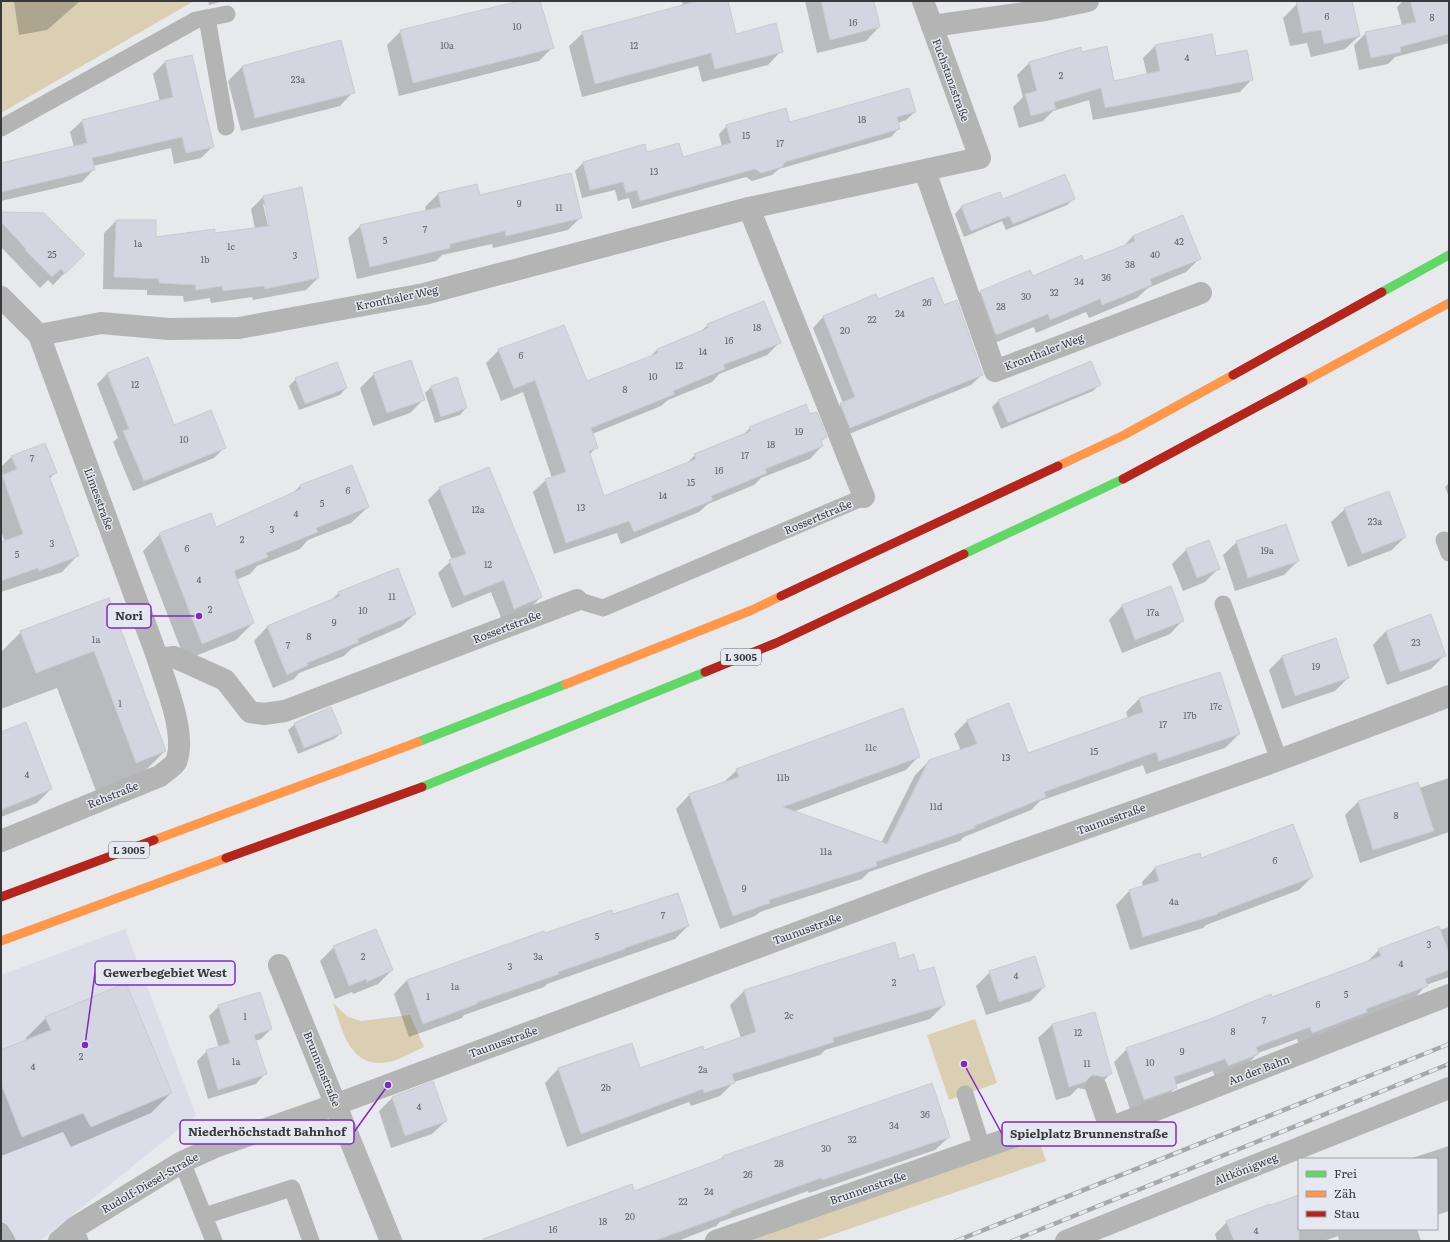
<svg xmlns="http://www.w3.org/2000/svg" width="1450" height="1242" font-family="Literata,serif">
  <rect width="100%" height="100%" fill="#e8e9ed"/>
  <polygon fill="#dbdee8" points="125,929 196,1115 40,1241 1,1241 1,975"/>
  <g fill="#dacfb2">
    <polygon points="1,1 194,1 1,113"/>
    <path d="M333 1003 348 1017 361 1021 410 1015 424 1047C414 1051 404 1058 393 1061 351 1072 343 1033 333 1003Z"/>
    <polygon points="975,1019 997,1083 949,1100 927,1035"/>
    <polygon points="1038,1137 1046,1161 814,1241 745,1241"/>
  </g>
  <g fill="#0003" fill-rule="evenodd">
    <polygon points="14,1 80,1 47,30 19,35"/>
    <polygon points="208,1 224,1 209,5"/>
    <polygon points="682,1 727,1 735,35 781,51 768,65 702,82 698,66 582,97 569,46 583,33 683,6"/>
    <polygon points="805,1 873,1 879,27 866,41 817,53"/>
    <polygon points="1312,1 1351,1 1359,36 1345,49 1311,57 1307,43 1290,46 1283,18 1297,4"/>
    <polygon points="1403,1 1449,1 1449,43 1395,57 1388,64 1359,70 1354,45 1366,33 1402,25 1397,7"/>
    <polygon points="401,31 552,48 539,61 399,96 387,45"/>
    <polygon points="1211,35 1215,58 1252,79 1240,92 1093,120 1089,100 1053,111 1043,121 1019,128 1013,107 1023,97 1017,75 1029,63 1082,53 1113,82 1147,75 1143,58 1155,46"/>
    <polygon points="341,42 353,92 340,106 241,131 228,81 242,67"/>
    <polygon points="165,62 213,146 201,158 174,164 171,148 93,166 93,170 82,182 1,201 1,164 74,147 70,132 82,121 160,102 153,74"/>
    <polygon points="915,112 906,120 898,123 899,128 891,137 779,169 772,175 752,181 746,177 632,209 629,198 618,201 615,190 582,198 575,171 584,162 647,154 682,158 722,147 719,134 727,126 789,123"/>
    <polygon points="999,193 1002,200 1073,199 1067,205 1006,230 1002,221 964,237 955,214 961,207"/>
    <polygon points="438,194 479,197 581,217 568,230 493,248 492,244 442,255 436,261 357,279 348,238 361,225 426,211 425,207"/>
    <path d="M263 197 318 278 306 290 253 300 252 297 211 303 210 298 184 302 183 296 147 295V290L103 289 104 233 116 221 155 238 214 234 255 229 251 209ZM263 204H266L271 230 269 231Z"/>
    <polygon points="1,213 83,254 53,285 48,280 40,288 1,247"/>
    <polygon points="1183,216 1200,258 1186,272 1148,288 1137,298 1089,318 1086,312 1036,333 1034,327 982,348 967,305 981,291 1084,262 1123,247 1133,236"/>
    <polygon points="876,295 878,300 943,307 982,375 971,385 839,438 830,414 843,403 813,328 823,317"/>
    <polygon points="708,325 780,342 767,355 719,374 712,382 668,400 661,406 592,434 597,447 589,455 603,497 687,463 695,455 742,436 750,428 810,416 826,437 820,442 822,446 810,459 761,478 754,485 708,504 699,512 621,544 617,533 554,554 533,492 546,480 552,478 523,392 501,401 486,363 499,350 586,383 650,357 658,349 700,332"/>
    <polygon points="147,358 174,426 225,447 214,458 133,491 113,442 118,438 97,384 107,374"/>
    <polygon points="374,374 423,400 410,413 373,426 360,388"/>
    <polygon points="296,379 346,388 340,395 299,410 289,386"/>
    <polygon points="1100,384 1093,391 1001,429 992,407 999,400"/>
    <polygon points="431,387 466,408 460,415 435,423 425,393"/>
    <polygon points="12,456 55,473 49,479 77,556 62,572 1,592 1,543 5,542 1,531 1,467"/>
    <polygon points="1449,483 1449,497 1445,487"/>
    <polygon points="300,486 368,507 351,523 308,540 300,549 257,566 250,574 236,580 253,623 236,640 185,660 143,551 160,534 216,528 292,494"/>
    <polygon points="440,488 541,597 529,609 502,620 491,592 452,608 438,573 452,560 428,500"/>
    <polygon points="1345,509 1405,537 1392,550 1348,567 1331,522"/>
    <polygon points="1208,542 1219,568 1205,582 1183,591 1172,564 1186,550"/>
    <polygon points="1237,542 1298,561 1284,575 1235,591 1223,555"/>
    <polygon points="1170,587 1183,620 1170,634 1122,653 1109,620 1122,606"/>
    <polygon points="339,593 415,614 401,627 351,649 344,656 299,673 294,679 273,688 254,641 267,627 331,600"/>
    <polygon points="108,599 165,751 128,788 99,799 57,688 1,709 1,652 21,632"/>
    <polygon points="1386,631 1445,655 1431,669 1387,685 1373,645"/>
    <polygon points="1282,657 1348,678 1335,691 1282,709 1269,670"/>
    <polygon points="1139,699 1239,734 1225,748 1146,774 1143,765 1040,801 1031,810 964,837 960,841 869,872 862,879 760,912 755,916 720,929 676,809 689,795 723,783 737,770 919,756 906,770 793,812 881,843 915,775 929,761 961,751 954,734 968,720 1028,754 1128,718 1126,712"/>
    <polygon points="295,724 341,733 334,739 298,754 288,730"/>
    <polygon points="1,733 51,789 37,803 1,817"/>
    <polygon points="1449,778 1449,832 1360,863 1345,815 1358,802 1418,783 1419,788"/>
    <polygon points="1201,860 1312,877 1299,890 1206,925 1203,928 1130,950 1116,905 1129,891 1143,887 1142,882 1155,868"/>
    <polygon points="613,916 688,926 675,939 547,984 544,987 464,1015 462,1018 409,1037 394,994 407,980 544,935"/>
    <polygon points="1449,927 1449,977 1426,985 1414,999 1299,1045 1297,1039 1258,1053 1245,1067 1215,1078 1213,1071 1175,1085 1176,1087 1163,1100 1131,1112 1114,1062 1127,1049 1366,963 1379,950"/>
    <polygon points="894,943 899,960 944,1005 930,1019 825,1050 820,1055 734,1082 720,1096 691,1106 689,1102 567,1147 545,1083 558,1069 631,1044 640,1070 704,1052 741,1038 730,1005 744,991"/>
    <polygon points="334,947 392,970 378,984 353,994 352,992 335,999 320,961"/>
    <polygon points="990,972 1044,987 1031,1001 986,1015 976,986"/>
    <polygon points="219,1006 271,1029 261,1039 255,1041 265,1074 256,1084 208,1099 197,1061 207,1051 219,1048 209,1016"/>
    <polygon points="1094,1013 1111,1073 1098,1087 1088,1090 1078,1088 1070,1096 1056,1100 1038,1038 1052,1025"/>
    <polygon points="46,1018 171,1093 151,1113 71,1147 63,1132 1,1156 1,1051 27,1040 26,1038"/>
    <polygon points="392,1098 446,1121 432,1134 391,1148 379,1111"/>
    <polygon points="949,1137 935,1150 809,1193 808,1191 720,1222 716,1226 678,1241 482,1241 631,1186 634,1192 719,1161 724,1156"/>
    <polygon points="1449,1146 1449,1211 1437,1215 1437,1159 1409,1159"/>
    <polygon points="1299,1196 1299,1229 1417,1229 1421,1241 1339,1241 1338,1236 1324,1241 1217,1241 1215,1234 1227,1222"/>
  </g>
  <g fill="#d3d5e1" stroke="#cacbce">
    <polygon points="519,1 540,1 554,48 413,83 400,30"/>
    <polygon points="698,1 728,1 736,34 776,23 783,52 715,69 711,53 595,84 582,32"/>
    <polygon points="821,1 874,1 880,27 830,40"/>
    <polygon points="1296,1 1352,1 1360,36 1324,44 1321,30 1303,33"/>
    <polygon points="1410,1 1449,1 1449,34 1400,47 1401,52 1371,58 1365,32 1416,22"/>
    <polygon points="1212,34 1216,56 1247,50 1253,80 1105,108 1101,88 1054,102 1056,109 1031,116 1025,94 1037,91 1029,62 1081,47 1082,52 1107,46 1114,81 1160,71 1155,45"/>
    <polygon points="341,40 355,93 255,118 242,66"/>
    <polygon points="192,55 214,147 186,153 182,137 92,158 95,170 1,192 1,163 87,143 82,120 173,97 165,61"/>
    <polygon points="909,88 916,112 897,117 900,129 785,162 782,167 761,173 755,169 640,201 637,190 626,193 623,182 590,190 583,162 645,144 647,152 679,143 683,157 731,143 726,125 786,108 790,122"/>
    <polygon points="571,173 582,218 506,236 505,231 450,244 450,248 370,267 360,225 441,207 438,193 477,184 480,195"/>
    <polygon points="1065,174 1075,199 1013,224 1009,216 971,231 961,206 1000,192 1003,199"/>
    <polygon points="302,187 319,278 265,289 264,286 223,291 222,286 196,290 195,285 159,283 159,279 114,277 116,220 156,220 156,237 215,229 215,233 269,226 263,196"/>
    <polygon points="1,212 44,213 85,254 65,274 61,269 52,277 25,250 26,249 1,222"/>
    <polygon points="1183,215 1201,259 1150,279 1152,285 1102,305 1100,299 1050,320 1048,314 996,335 980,291 1030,270 1033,276 1082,255 1084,261 1135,241 1133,236"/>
    <polygon points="933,277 944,305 957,300 983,375 850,428 840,403 855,397 823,316 876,294 878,299"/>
    <polygon points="764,301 781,343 723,365 725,369 673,391 675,394 591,428 598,448 589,451 604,496 696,459 694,454 751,431 749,427 806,404 810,414 817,412 827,437 821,440 823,446 765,469 767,473 711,496 713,500 634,532 629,521 566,543 545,479 566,472 535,380 514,389 498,349 564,325 587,381 658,353 657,349 708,328 707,324"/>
    <polygon points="148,357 174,425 211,410 226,448 144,481 123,431 129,429 107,373"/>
    <polygon points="411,360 425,400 387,413 373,373"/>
    <polygon points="1091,361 1101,385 1008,423 998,400"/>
    <polygon points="337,362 347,388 305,404 295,378"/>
    <polygon points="457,377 467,408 441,417 431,386"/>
    <polygon points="45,443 57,473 49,476 79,556 39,571 38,568 1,581 1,542 23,534 2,475 17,469 11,456"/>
    <polygon points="352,465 369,507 316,528 318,532 266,553 268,557 234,571 254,623 202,644 159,533 211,513 216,527 301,489 300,485"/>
    <polygon points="489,467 542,597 514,609 504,580 464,596 449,560 466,554 439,487"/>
    <polygon points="1389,491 1406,537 1362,554 1344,508"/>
    <polygon points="1286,524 1299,561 1248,578 1236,541"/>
    <polygon points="1209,540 1220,569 1197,578 1186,549"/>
    <polygon points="398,568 416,614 357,639 359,642 307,663 308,665 287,675 267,626 340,596 338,592"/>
    <polygon points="1171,586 1184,621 1135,640 1122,605"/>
    <polygon points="109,598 166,751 136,763 94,651 36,673 20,631"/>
    <polygon points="1431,614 1446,656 1400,672 1386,631"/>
    <polygon points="1336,638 1349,678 1295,696 1282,656"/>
    <polygon points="1220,672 1240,734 1159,761 1156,752 1044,792 1046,797 974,826 975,828 876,862 877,866 769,900 770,903 733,916 689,794 739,777 736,769 903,708 920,757 783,807 887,844 929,760 977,744 967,720 1009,703 1028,753 1143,712 1139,698"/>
    <polygon points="331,707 342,733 304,748 294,723"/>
    <polygon points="26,722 52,789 1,810 1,732"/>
    <polygon points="1418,782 1434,831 1373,850 1358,801"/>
    <polygon points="1293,824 1313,877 1217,913 1218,914 1143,937 1129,890 1159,881 1155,867 1200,853 1201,858"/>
    <polygon points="678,893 689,926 625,948 625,949 558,972 559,974 476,1003 477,1004 423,1024 407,980 544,931 545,933 612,910 613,914"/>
    <polygon points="1439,926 1449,953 1449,970 1425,979 1428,986 1366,1009 1367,1012 1312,1033 1310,1027 1256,1047 1259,1054 1228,1066 1225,1059 1174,1077 1177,1088 1144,1100 1126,1048 1210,1019 1271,994 1272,997 1381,956 1378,949"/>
    <polygon points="376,929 393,970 367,982 366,979 349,986 333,946"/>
    <polygon points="895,942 899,959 914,954 919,971 934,967 945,1005 833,1038 834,1042 732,1074 735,1083 704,1093 703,1089 581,1134 558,1068 632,1043 640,1068 703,1046 704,1050 756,1032 744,990"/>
    <polygon points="1035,956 1045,987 999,1002 989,971"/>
    <polygon points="126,983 172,1093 91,1127 83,1113 22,1137 1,1084 1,1050 51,1030 45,1017"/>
    <polygon points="260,992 272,1029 254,1035 267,1074 218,1090 206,1050 230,1043 218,1005"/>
    <polygon points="1095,1012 1112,1074 1103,1077 1092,1075 1085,1082 1069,1087 1052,1024"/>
    <polygon points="433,1081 447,1121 405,1136 392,1097"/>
    <polygon points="932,1083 950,1137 822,1180 821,1178 730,1211 731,1213 654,1241 484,1241 483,1239 632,1184 634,1191 724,1158 723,1156"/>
    <polygon points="1299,1195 1299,1241 1234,1241 1226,1221 1270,1204 1271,1205"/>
  </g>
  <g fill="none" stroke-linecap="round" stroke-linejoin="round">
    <g stroke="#b4b4b4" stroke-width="17">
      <polyline points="207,18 226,127"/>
      <polyline points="1,128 196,20 227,14"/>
      <polyline points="1444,540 1449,553"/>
      <polyline points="577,600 603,608 864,497"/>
      <polyline points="1223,604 1279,760"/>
      <polyline points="965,1094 982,1148"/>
      <polyline points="182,1162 214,1241"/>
      <polyline points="204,1216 292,1188 311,1241"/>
      <polyline points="74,1228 80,1241"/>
      <polyline points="1,1231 7,1241"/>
    </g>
    <g stroke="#b4b4b4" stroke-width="22">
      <polyline points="932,26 1045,10 1088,1"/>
      <polyline points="925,171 995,371 1201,293"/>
      <polyline points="749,208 864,497"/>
      <path d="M1 297 39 335 158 659C166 686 187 735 176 762 173 767 164 772 160 776L1 841"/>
      <polyline points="39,335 101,323 169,329 239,328 315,314 424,294 749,208 980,158 923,1"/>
      <polyline points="158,659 174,657 225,680 250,712 264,714 285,711 577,600"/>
      <polyline points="279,965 391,1241"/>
      <polyline points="1096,1087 1110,1128 1449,995"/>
      <polyline points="59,1241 74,1228 182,1162 215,1147 337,1104 933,882 1279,760 1449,696"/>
      <polyline points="716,1241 1019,1135"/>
      <polyline points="1066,1241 1449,1088"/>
    </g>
    <g stroke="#63d668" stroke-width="9">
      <polyline points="1382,292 1449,255"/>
      <polyline points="964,554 1123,479"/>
      <polyline points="418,742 566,684"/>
      <polyline points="422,787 705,672"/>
    </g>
    <g stroke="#ff974d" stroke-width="9">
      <polyline points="1303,382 1449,303"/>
      <polyline points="1058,466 1124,435 1233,375"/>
      <polyline points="566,684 752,610 781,596"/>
      <polyline points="154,840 418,742"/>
      <polyline points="1,941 226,858"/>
    </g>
    <g stroke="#b3261e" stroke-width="9">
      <polyline points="1233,375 1382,292"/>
      <polyline points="1123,479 1303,382"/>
      <polyline points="781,596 1058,466"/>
      <polyline points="705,672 776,643 964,554"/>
      <polyline points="226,858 422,787"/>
      <polyline points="1,897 154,840"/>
    </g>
    <defs>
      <g id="rail">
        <polyline points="956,1241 1449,1044"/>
        <polyline points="1012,1241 1449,1064"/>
      </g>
    </defs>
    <use href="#rail" stroke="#a7a8a8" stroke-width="4.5"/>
    <use href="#rail" stroke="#e5e8f0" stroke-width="3" stroke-dasharray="9" stroke-linecap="butt"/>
  </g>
  <g text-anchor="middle" stroke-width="3" stroke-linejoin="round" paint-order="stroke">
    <g font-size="9" fill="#606267">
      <text x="1327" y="20">6</text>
      <text x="1432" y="21">8</text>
      <text x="853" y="26">16</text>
      <text x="517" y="30">10</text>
      <text x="447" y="49">10a</text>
      <text x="634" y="49">12</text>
      <text x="1187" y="61">4</text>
      <text x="1061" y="79">2</text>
      <text x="298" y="83">23a</text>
      <text x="862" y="123">18</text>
      <text x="746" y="139">15</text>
      <text x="780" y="147">17</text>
      <text x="654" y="175">13</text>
      <text x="519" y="207">9</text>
      <text x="559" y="211">11</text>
      <text x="425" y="233">7</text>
      <text x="385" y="244">5</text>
      <text x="1179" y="245">42</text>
      <text x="138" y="247">1a</text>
      <text x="231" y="250">1c</text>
      <text x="52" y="258">25</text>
      <text x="1155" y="258">40</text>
      <text x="295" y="259">3</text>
      <text x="205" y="263">1b</text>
      <text x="1130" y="268">38</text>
      <text x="1106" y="281">36</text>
      <text x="1079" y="285">34</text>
      <text x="1054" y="296">32</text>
      <text x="1026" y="300">30</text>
      <text x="927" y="306">26</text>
      <text x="1001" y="310">28</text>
      <text x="900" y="317">24</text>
      <text x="872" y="323">22</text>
      <text x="757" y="331">18</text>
      <text x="845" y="334">20</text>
      <text x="729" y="344">16</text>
      <text x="703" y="355">14</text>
      <text x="521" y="359">6</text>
      <text x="679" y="369">12</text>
      <text x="653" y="380">10</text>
      <text x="135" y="388">12</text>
      <text x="625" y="393">8</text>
      <text x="799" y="435">19</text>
      <text x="184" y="443">10</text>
      <text x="771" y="448">18</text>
      <text x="745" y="459">17</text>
      <text x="32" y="462">7</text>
      <text x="719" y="474">16</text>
      <text x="691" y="486">15</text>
      <text x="348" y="494">6</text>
      <text x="663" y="499">14</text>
      <text x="322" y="507">5</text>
      <text x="581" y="511">13</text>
      <text x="478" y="513">12a</text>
      <text x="296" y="517">4</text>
      <text x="1375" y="525">23a</text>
      <text x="272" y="533">3</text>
      <text x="242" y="543">2</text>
      <text x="52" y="547">3</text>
      <text x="187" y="552">6</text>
      <text x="1267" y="554">19a</text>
      <text x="17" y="558">5</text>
      <text x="488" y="568">12</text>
      <text x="199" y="583">4</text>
      <text x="392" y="600">11</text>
      <text x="210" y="613">2</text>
      <text x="363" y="614">10</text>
      <text x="1153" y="616">17a</text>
      <text x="334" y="626">9</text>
      <text x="309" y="640">8</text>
      <text x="96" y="643">1a</text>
      <text x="1416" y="646">23</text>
      <text x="288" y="649">7</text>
      <text x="1316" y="670">19</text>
      <text x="120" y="707">1</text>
      <text x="1216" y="710">17c</text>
      <text x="1190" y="719">17b</text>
      <text x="1163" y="728">17</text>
      <text x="871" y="751">11c</text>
      <text x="1094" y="755">15</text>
      <text x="1006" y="761">13</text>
      <text x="27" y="778">4</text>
      <text x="783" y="781">11b</text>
      <text x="936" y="810">11d</text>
      <text x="1396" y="819">8</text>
      <text x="826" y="855">11a</text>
      <text x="1275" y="864">6</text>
      <text x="744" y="892">9</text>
      <text x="1174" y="905">4a</text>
      <text x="663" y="919">7</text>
      <text x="597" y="940">5</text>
      <text x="1429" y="948">3</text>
      <text x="363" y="960">2</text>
      <text x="538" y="960">3a</text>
      <text x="1401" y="967">4</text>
      <text x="510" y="970">3</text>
      <text x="1016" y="979">4</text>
      <text x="894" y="986">2</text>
      <text x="455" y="990">1a</text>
      <text x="1346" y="998">5</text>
      <text x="428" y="1000">1</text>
      <text x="1318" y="1008">6</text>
      <text x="789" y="1019">2c</text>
      <text x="245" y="1020">1</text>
      <text x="1264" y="1024">7</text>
      <text x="1233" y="1035">8</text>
      <text x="1078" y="1036">12</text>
      <text x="1182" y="1055">9</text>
      <text x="81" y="1060">2</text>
      <text x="236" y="1065">1a</text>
      <text x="1150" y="1066">10</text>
      <text x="1087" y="1067">11</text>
      <text x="33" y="1070">4</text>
      <text x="703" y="1073">2a</text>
      <text x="606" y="1091">2b</text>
      <text x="419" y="1110">4</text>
      <text x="925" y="1118">36</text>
      <text x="894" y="1129">34</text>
      <text x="852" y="1143">32</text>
      <text x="826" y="1152">30</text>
      <text x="779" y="1167">28</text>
      <text x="748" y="1178">26</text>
      <text x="709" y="1195">24</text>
      <text x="683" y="1205">22</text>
      <text x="630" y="1220">20</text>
      <text x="603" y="1225">18</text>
      <text x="553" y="1233">16</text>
      <text x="1256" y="1234">4</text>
    </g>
    <g fill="#e5e8f0" stroke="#6c6e72" stroke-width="1">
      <rect x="721" y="649" width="40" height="16" rx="3"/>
      <rect x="109" y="842" width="40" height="16" rx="3"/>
    </g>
    <g font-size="10" font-weight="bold" fill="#38393c">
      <text x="741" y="661">L 3005</text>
      <text x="129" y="854">L 3005</text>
    </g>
    <g font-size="11" fill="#38393c" stroke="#e5e8f0">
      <text transform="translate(951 80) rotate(70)" y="4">Fuchstanzstraße</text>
      <text transform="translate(397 298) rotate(-12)" y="4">Kronthaler Weg</text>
      <text transform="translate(1044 352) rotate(-21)" y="4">Kronthaler Weg</text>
      <text transform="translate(99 499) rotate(70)" y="4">Limesstraße</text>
      <text transform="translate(818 517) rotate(-23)" y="4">Rossertstraße</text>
      <text transform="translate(507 627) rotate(-21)" y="4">Rossertstraße</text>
      <text transform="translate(113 795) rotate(-22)" y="4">Rehstraße</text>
      <text transform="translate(1111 819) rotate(-20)" y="4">Taunusstraße</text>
      <text transform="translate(807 929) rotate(-20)" y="4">Taunusstraße</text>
      <text transform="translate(503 1042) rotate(-20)" y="4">Taunusstraße</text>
      <text transform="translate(322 1069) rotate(68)" y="4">Brunnenstraße</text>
      <text transform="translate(1259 1070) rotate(-21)" y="4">An der Bahn</text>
      <text transform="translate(1246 1169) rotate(-22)" y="4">Altkönigweg</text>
      <text transform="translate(150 1183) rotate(-30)" y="4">Rudolf-Diesel-Straße</text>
      <text transform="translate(868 1188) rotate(-19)" y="4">Brunnenstraße</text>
    </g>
  </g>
  <path fill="none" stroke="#7b2cbf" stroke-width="1.5" d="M199 616L151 616M85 1045L95 973M388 1085L354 1132M964 1064L1002 1134"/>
  <g fill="#7b2cbf" stroke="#e5e8f0" stroke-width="1.5">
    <circle cx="199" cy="616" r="4"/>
    <circle cx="85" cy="1045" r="4"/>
    <circle cx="388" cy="1085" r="4"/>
    <circle cx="964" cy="1064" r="4"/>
  </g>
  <g fill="#e5e8f0" stroke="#7b2cbf" stroke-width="1.5">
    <rect x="107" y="604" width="44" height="24" rx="4"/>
    <rect x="95" y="961" width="140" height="24" rx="4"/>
    <rect x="180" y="1120" width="174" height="24" rx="4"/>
    <rect x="1002" y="1122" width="174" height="24" rx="4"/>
  </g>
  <g font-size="12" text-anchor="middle" font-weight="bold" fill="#38393c">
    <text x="129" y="620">Nori</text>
    <text x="165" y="977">Gewerbegebiet West</text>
    <text x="267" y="1136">Niederhöchstadt Bahnhof</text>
    <text x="1089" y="1138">Spielplatz Brunnenstraße</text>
  </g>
  <rect width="1450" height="1242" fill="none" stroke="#38393c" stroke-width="4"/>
  <rect x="1298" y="1158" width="140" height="72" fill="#e5e8f0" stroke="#a0a2a8"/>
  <rect x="1306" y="1171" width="20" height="6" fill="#63d668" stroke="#a0a2a8"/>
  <text x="1334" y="1178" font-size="12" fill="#38393c">Frei</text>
  <rect x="1306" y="1191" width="20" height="6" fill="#ff974d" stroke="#a0a2a8"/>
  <text x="1334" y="1198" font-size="12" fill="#38393c">Zäh</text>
  <rect x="1306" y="1211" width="20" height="6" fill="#b3261e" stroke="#a0a2a8"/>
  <text x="1334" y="1218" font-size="12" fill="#38393c">Stau</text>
</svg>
